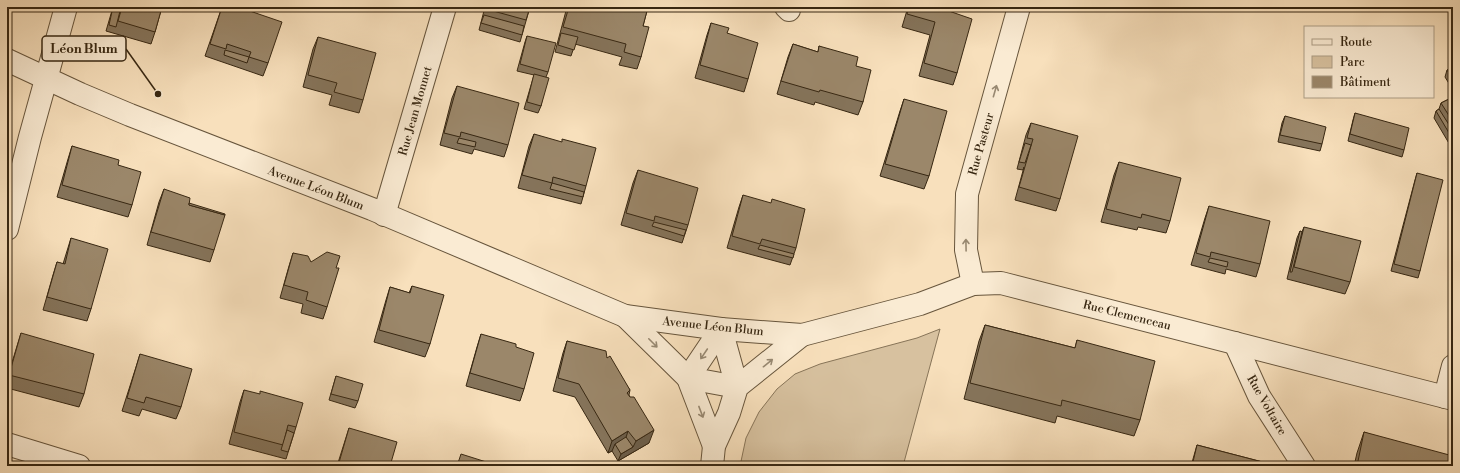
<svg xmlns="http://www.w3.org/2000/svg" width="1460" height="473" font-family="'Libre Bodoni',serif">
  <rect width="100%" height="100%" fill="#f8e0bc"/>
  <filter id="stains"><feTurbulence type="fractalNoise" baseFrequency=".005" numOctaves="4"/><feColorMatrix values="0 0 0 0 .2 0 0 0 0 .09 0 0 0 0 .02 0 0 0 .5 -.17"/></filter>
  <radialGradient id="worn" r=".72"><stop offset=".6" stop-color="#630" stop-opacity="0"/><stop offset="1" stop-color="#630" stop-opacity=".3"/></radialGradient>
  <polygon fill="#d7c19f" stroke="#877458" points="940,329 903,466 740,466 746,438 759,412 777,389 795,374 820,364 917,338"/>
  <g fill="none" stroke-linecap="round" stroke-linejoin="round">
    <defs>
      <g id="minor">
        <polyline points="786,7 789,10"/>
        <polyline points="7,60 80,94 130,115 372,209 625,316 721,329 802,335 920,304 973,284 1001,283 1453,399"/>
        <polyline points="384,215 445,7"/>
        <polyline points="7,229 30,137 66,7"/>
        <polyline points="973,284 966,250 967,194 1019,7"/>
        <polyline points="625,316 688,378 714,446"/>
        <polyline points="721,329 737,387"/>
        <polyline points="1235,343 1259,396 1304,466"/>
        <polyline points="688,378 721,329"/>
        <polyline points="688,378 737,387"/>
        <polyline points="1445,397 1453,366"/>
        <polyline points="7,444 79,466"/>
        <polyline points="712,466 714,446 729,413 737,387 802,335"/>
      </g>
    </defs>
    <use href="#minor" stroke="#67553c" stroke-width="24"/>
    <use href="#minor" stroke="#faebd3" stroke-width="22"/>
  </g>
  <g fill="#85745b" stroke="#372712">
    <polygon points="113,7 162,7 155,32 151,44 106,31"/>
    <polygon points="222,7 241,8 268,63 263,76 205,56"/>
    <polygon points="485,7 530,7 520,42 479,30"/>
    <polygon points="567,7 648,7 643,26 641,57 637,69 619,65 622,57 575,44 571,56 555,52"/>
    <polygon points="908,7 943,7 943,9 957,73 953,85 919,76 930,35 902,27"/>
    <polygon points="711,23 727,33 748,79 744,92 695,78 707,35"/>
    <polygon points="527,36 548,72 546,77 541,106 538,113 524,109 534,75 517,71 525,42"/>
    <polygon points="318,37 363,100 359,113 329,105 332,95 303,87 313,49"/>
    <polygon points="793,44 818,52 819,46 856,66 863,102 858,115 815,102 814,105 777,94 788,57"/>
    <polygon points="1453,62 1453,90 1445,77 1447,70 1451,68"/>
    <polygon points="457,86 508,145 504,157 474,149 472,154 440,145 452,98"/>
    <polygon points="1453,97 1453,143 1450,145 1434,118 1436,111 1439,109 1441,103"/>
    <polygon points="904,99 929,176 924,189 880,176 900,111"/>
    <polygon points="1355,113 1404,150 1402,157 1348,141 1353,120"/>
    <polygon points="1285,116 1322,144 1320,151 1278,142 1282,123"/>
    <polygon points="1031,123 1060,199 1056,211 1015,200 1024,167 1023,170 1017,169 1026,135"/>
    <polygon points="534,134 586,186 581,204 518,188 529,146"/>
    <polygon points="72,146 118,165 132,205 128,217 57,197 68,159"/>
    <polygon points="1119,162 1170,221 1166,233 1138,227 1137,230 1101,222 1114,175"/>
    <polygon points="638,170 688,225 682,243 621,225 633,183"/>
    <polygon points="1417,173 1420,271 1418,278 1391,271 1415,180"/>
    <polygon points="164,189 189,203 214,250 210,262 147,245 159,202"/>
    <polygon points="743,195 796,248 790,265 727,248 739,207"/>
    <polygon points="1209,206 1260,264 1256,277 1226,269 1225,274 1191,265 1205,218"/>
    <polygon points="1304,227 1350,282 1345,294 1287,279 1297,238 1300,231 1302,232"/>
    <polygon points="71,238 91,309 87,321 43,310 53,275 57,262 63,264"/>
    <polygon points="293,253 311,262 327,307 323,319 301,313 303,304 280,298 289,266"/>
    <polygon points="412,286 430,344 425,357 374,342 386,300 390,287 409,293"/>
    <polygon points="985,325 1075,348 1077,340 1140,420 1134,436 1057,416 1055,423 964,399 979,341"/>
    <polygon points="21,333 84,394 79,407 7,388 7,379 17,346"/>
    <polygon points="481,334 524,389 520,401 466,386 477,347"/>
    <polygon points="567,341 607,358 630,390 629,395 649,443 618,461 612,451 608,453 575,397 553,391 563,353"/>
    <polygon points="140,354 181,407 176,419 142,409 139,416 122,411 136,367"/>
    <polygon points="336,376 358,401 355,408 329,400"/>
    <polygon points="244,390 296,427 286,459 229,444 240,402"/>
    <polygon points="349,428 390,466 337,466"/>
    <polygon points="1364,432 1453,466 1354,466 1357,453"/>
    <polygon points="1197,445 1278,466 1191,466"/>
  </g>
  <g fill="#6c5e4a" stroke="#372712">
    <polygon points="1453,137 1453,143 1450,145 1452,138"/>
    <polygon points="654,430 649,443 618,461 621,454 633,447 636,441"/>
    <polygon points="628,431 624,444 615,444 612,451 608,453 612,441"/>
  </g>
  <g fill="#9b876a" stroke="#372712">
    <polygon points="113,7 121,7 116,27 109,25"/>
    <polygon points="122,7 162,7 155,32 118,21"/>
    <polygon points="222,7 241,7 241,8 282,22 268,63 249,57 251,52 227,44 226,49 210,44"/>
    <polygon points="486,7 530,7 526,20 486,9"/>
    <polygon points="569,7 648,7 643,26 649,27 641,57 624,52 626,44 563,27"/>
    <polygon points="909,7 943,7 943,9 972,19 957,73 924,63 935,22 907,14"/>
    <polygon points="484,15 524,26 522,35 481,23"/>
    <polygon points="711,23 729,28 727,33 758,43 748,79 700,65"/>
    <polygon points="561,33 578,37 574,50 558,45"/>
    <polygon points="527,36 556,43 548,72 520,64"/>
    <polygon points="318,37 376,53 363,100 334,92 337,83 308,75"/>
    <polygon points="793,44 818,52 819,46 858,57 856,66 871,70 863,102 820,90 819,92 781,81"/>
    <polygon points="225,50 249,57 247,63 224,55"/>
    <polygon points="1451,68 1453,72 1453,79 1447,70"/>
    <polygon points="534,74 549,78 541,106 527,102"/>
    <polygon points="457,86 519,103 508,145 461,132 460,137 444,133"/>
    <polygon points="1453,97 1453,122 1441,103"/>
    <polygon points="904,99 947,111 929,176 885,164"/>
    <polygon points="1439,109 1453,131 1453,137 1452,138 1436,111"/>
    <polygon points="1355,113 1409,128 1404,150 1350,134"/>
    <polygon points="1285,116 1326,127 1322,144 1280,135"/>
    <polygon points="1031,123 1078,136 1060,199 1019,187 1033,139 1027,138"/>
    <polygon points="534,134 562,142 562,139 596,148 586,186 553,177 552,183 522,175"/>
    <polygon points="459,138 476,142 475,147 457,143"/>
    <polygon points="1025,143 1031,145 1025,163 1019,162"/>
    <polygon points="72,146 119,160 118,165 141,172 132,205 62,185"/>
    <polygon points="1119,162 1181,178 1170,221 1142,214 1141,218 1106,209"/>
    <polygon points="638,170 698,188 688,225 655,216 654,221 626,213"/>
    <polygon points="1417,173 1443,180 1420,271 1394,264"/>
    <polygon points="552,183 584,192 583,197 550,189"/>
    <polygon points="164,189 190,198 189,205 225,215 214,250 151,232"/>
    <polygon points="743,195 771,203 772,199 805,209 796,248 762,239 760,244 732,236"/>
    <polygon points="189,203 225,214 225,215 189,205"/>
    <polygon points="1209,206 1270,221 1260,264 1211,252 1210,257 1196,253"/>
    <polygon points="654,222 686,230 684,236 652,226"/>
    <polygon points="1304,227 1361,241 1350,282 1294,267"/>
    <polygon points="1300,231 1302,232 1292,272 1290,272"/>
    <polygon points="71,238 108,249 91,309 47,297 57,262 65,264"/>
    <polygon points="760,245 794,254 793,258 758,249"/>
    <polygon points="327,252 340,256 336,268 339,268 327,307 306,300 308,292 284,285 293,253 308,256 311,262"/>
    <polygon points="1210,258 1228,262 1227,267 1208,262"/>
    <polygon points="412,286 444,295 430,344 379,330 390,287 410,293"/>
    <polygon points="985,325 1075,348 1077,340 1155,361 1140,420 1062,400 1061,406 970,383"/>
    <polygon points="21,333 94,354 84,394 9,375"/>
    <polygon points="481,334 516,344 516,347 534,353 524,389 470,373"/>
    <polygon points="567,341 606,351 607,358 610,356 630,390 627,393 630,397 634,397 654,430 636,441 628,431 612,441 579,384 558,378"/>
    <polygon points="140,354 192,369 181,407 146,397 144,403 127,398"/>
    <polygon points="336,376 363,384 358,401 331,394"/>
    <polygon points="244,390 260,394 260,391 303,403 296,427 288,425 283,445 234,432"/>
    <polygon points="349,428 397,442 390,466 338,466"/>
    <polygon points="287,430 294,433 288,452 281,450"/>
    <polygon points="1364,432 1453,456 1453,466 1357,466"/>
    <polygon points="626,437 633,447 621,454 615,444"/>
    <polygon points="1197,445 1278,466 1192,466"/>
    <polygon points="461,454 499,466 457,466"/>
  </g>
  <defs><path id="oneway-shaft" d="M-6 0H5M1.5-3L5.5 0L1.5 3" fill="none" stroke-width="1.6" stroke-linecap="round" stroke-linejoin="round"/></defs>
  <g stroke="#988972">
    <use href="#oneway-shaft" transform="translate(995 91) rotate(-74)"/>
    <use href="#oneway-shaft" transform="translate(966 245) rotate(-91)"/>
    <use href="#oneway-shaft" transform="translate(653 343) rotate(45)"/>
    <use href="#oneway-shaft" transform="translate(704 354) rotate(124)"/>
    <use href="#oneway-shaft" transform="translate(768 363) rotate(-39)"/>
    <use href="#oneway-shaft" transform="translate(701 412) rotate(69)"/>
  </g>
  <g text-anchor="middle" stroke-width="3" stroke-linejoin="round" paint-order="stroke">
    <g font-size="12" fill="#372712" stroke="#faebd3">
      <text transform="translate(415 111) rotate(-74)" y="4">Rue Jean Monnet</text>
      <text transform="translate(981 144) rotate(-74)" y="4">Rue Pasteur</text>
      <text transform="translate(316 188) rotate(21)" y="4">Avenue Léon Blum</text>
      <text transform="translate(1127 315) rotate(14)" y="4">Rue Clemenceau</text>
      <text transform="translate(713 326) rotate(6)" y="4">Avenue Léon Blum</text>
      <text transform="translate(1267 405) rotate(60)" y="4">Rue Voltaire</text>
    </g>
  </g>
  <path fill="none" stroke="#372712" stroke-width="1.5" d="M158 94L126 49"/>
  <circle fill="#372712" stroke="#faebd3" stroke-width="1.5" cx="158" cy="94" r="4"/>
  <rect fill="#faebd3" stroke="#372712" stroke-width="1.5" x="42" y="36" width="84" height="25" rx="4"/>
  <g font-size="13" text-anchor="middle" font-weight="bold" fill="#372712">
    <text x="84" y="53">Léon Blum</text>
  </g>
  <rect width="1460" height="473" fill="none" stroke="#f8e0bc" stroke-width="24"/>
  <rect x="8" y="8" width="1444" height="457" fill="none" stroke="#372712" stroke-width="2"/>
  <rect x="12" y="12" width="1436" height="449" fill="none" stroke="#372712"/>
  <rect x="1304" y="26" width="130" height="72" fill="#faebd3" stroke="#ac9d86"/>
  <rect x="1312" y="39" width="20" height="6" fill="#faebd3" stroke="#ac9d86"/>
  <text x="1340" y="46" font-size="12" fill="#372712">Route</text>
  <rect x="1312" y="56" width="20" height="12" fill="#d7c19f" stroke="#ac9d86"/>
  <text x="1340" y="66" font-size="12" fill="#372712">Parc</text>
  <rect x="1312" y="76" width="20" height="12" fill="#9b876a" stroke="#ac9d86"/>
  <text x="1340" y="86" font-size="12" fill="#372712">Bâtiment</text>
  <rect width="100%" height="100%" filter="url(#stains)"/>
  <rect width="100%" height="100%" fill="url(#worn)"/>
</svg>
